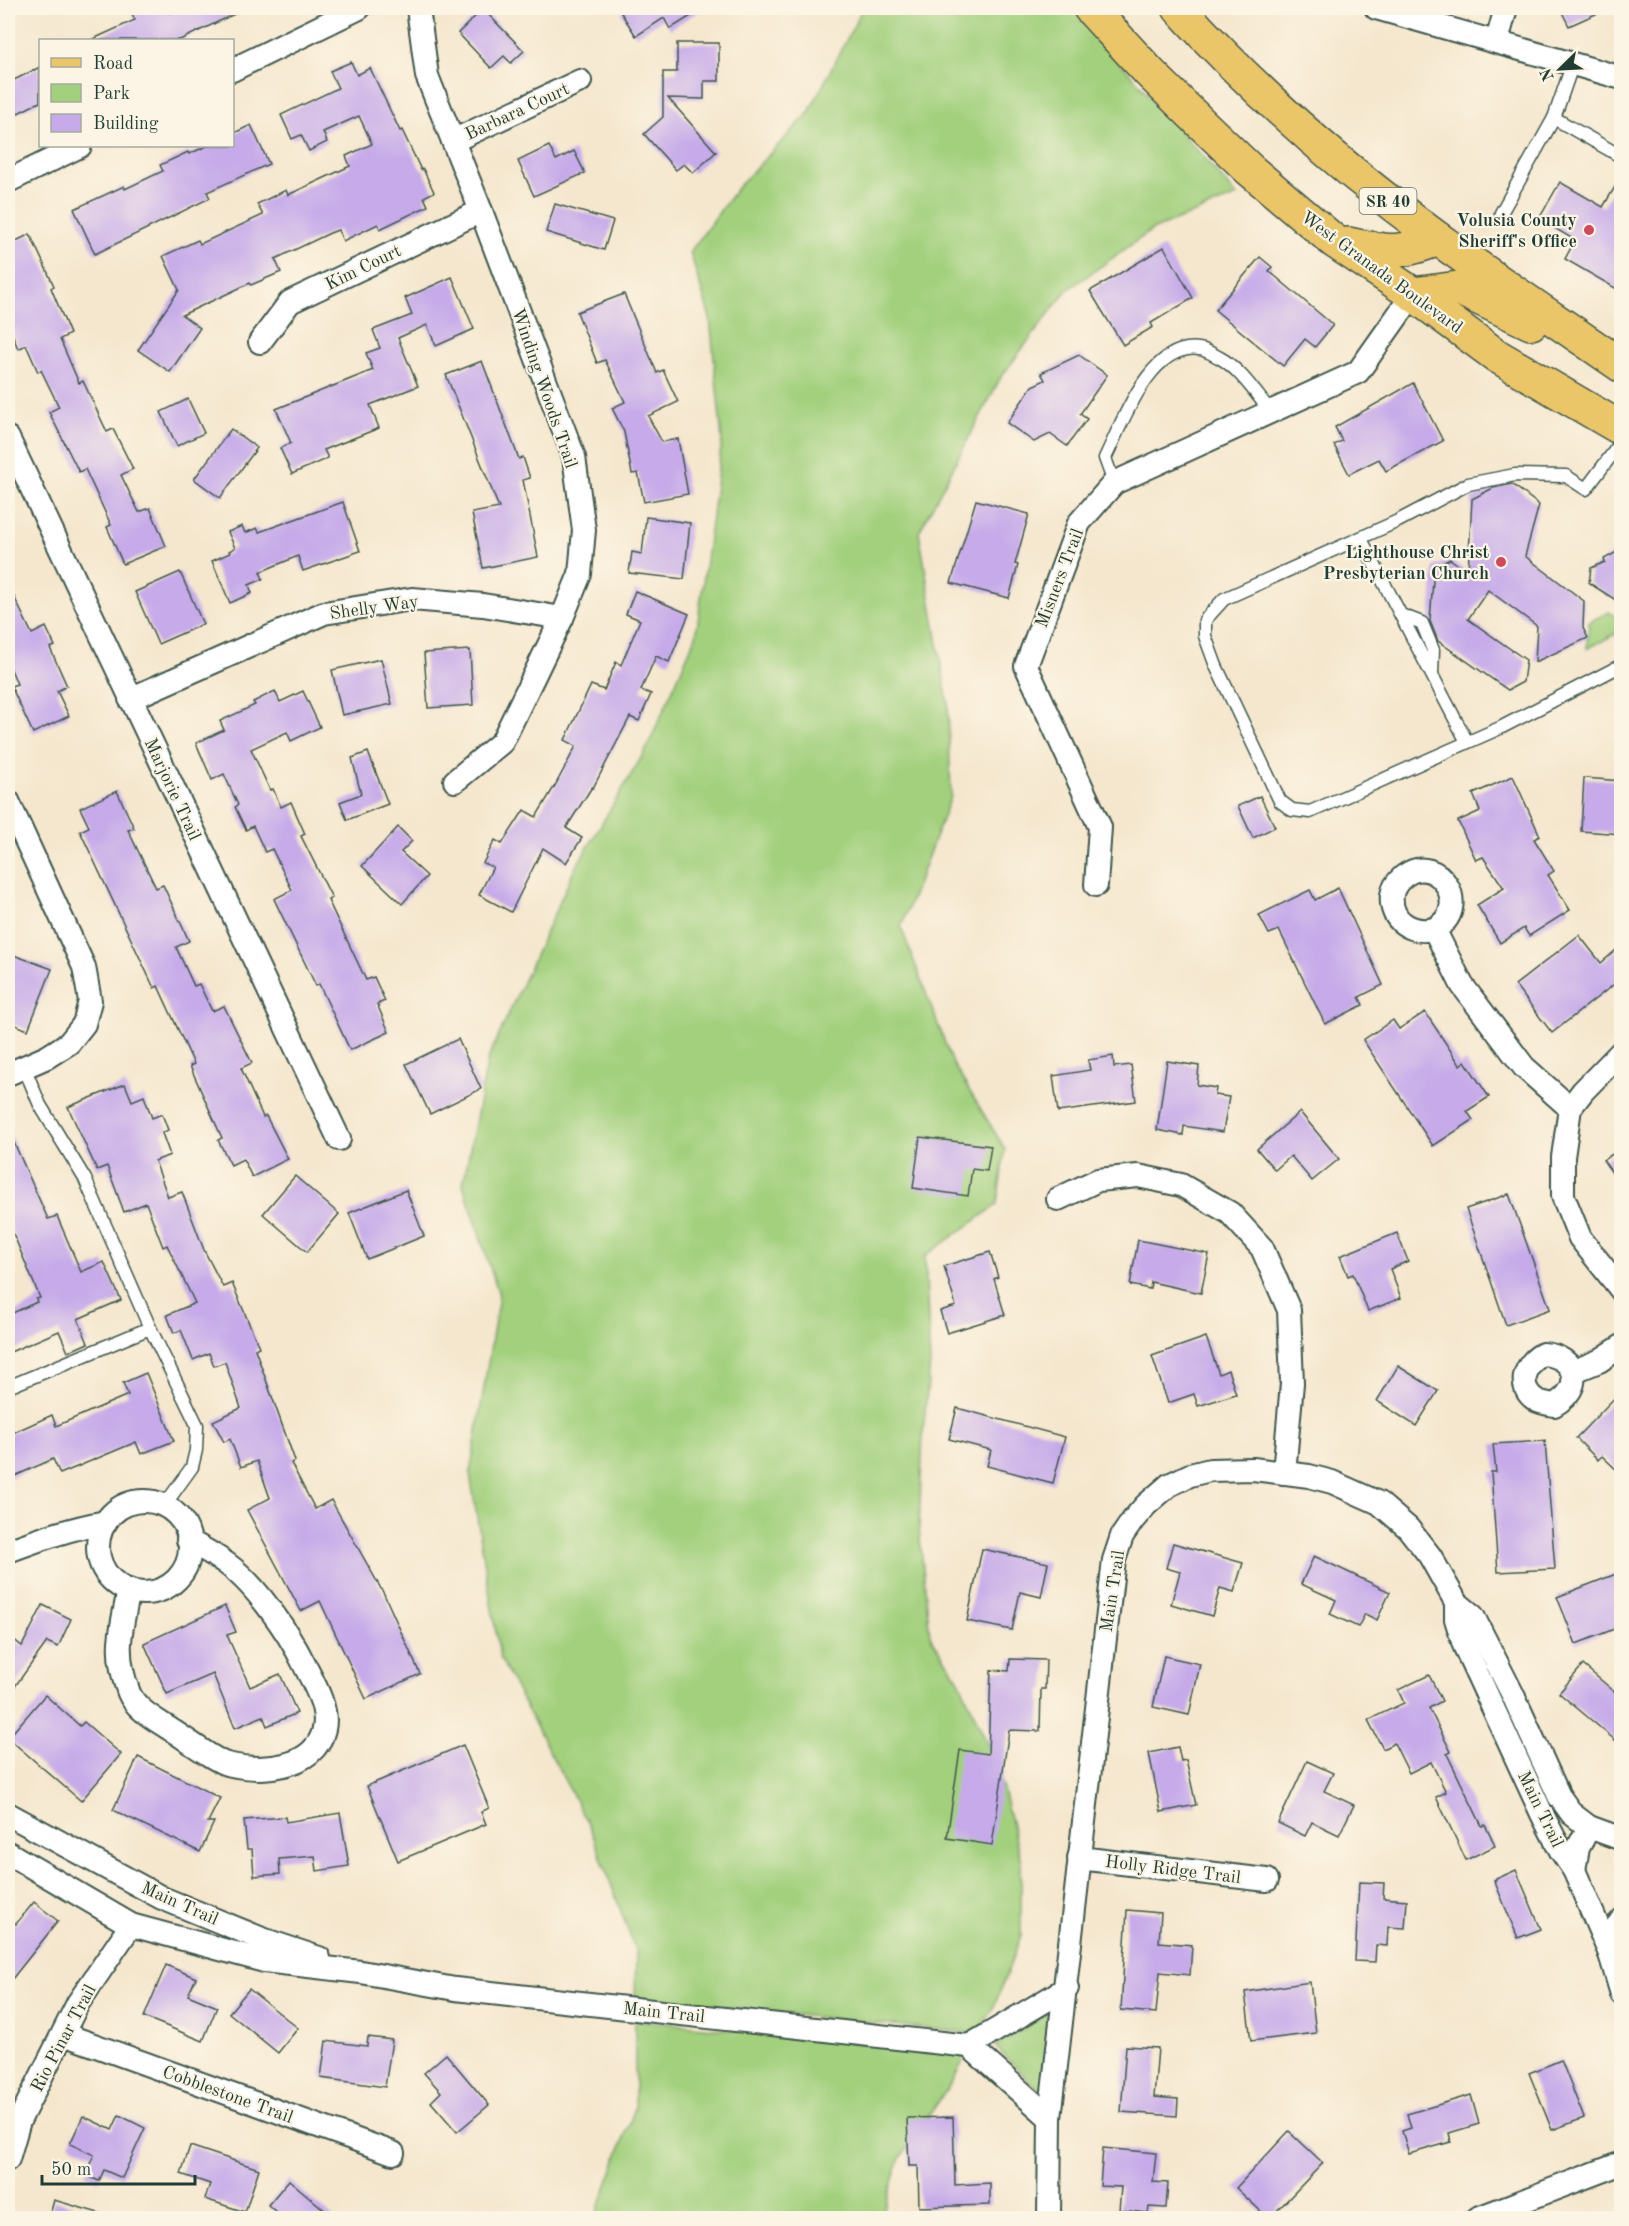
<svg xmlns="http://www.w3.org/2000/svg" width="1629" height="2226" font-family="'Old Standard TT',serif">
  <rect width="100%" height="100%" fill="#fcf5e5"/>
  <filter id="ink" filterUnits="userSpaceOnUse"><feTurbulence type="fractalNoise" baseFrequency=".0167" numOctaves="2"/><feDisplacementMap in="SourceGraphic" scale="12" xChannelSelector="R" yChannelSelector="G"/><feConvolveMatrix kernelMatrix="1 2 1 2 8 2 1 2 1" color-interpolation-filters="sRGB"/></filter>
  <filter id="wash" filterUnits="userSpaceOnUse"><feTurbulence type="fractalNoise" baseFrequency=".008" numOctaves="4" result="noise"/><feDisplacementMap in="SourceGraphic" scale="24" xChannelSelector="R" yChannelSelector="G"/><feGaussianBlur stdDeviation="1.35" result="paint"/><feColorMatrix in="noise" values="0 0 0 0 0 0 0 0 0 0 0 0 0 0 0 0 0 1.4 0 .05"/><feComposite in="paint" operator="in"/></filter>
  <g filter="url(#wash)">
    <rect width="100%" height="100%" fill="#f5e7ce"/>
    <g fill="#a2d07d" stroke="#608658" stroke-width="1.5">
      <polygon points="863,8 1073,8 1237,196 1152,230 1066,291 1001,377 919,532 948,703 951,796 901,927 953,1064 1005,1149 997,1205 925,1256 930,1363 923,1432 919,1528 930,1636 959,1680 996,1763 1021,1861 1021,1936 995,2004 979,2034 635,1998 636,1952 591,1830 500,1658 470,1474 499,1295 463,1184 488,1059 574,870 647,748 696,636 722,440 710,318 690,252 737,188 808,114"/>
      <polygon points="1609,612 1615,616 1621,616 1621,631 1587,649 1589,622"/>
      <polygon points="1049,2012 1043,2095 995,2046"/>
      <polygon points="635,2020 967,2054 953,2080 899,2160 881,2218 595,2218 635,2108"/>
    </g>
    <g id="blocks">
      <g fill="#c6aae9">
        <polygon points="141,8 168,8 171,13 182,8 247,8 180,40 91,40 135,20 131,12"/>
        <polygon points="630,8 704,8 670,29 664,18 636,36 621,13"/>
        <polygon points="1560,8 1609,8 1569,26"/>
        <polygon points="483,9 524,51 511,63 504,56 491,68 458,33"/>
        <polygon points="677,43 719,43 719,81 704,81 704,99 668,98 716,152 693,173 684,164 676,170 644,134 663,117 663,72 677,72"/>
        <polygon points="351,62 357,75 370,68 400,131 402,130 421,170 423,169 434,192 424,197 428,206 380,229 378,224 343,241 338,230 330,233 275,259 281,272 251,285 250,283 182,315 200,328 170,372 138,350 179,290 163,256 198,240 200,244 263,215 257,204 286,190 288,195 350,166 346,156 372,144 359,116 323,132 327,142 309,151 301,135 292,139 281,115 338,88 330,71"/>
        <polygon points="40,67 40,102 8,118 8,83"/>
        <polygon points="251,125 269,164 207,192 210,198 95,254 74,209 124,186 125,189 163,171 160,165 188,152 189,154 207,146 232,146 232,134"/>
        <polygon points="549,146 556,160 574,151 585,173 534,196 518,161"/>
        <polygon points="1622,175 1622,292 1565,259 1575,240 1539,219 1560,182 1603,207"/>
        <polygon points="555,204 613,221 604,250 546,232"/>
        <polygon points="30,234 54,286 51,288 70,334 60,339 79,383 83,381 107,432 113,429 133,469 121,475 139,512 150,508 166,546 123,564 107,527 111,525 85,469 79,472 49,412 59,407 41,370 38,372 26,345 18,349 8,323 8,245"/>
        <polygon points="1164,247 1193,298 1151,323 1153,327 1123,345 1090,291"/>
        <polygon points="1260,257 1272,267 1269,271 1333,325 1315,347 1305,339 1283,366 1215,310"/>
        <polygon points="452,277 474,329 436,346 427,325 398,338 418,386 370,405 379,428 324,450 328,458 292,474 280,448 291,443 276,409 373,370 366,353 380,348 373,330 412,315 405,298"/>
        <polygon points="624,294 657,373 663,370 678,402 648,416 662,442 678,439 688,494 644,502 638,473 632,474 624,432 612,408 625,402 605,360 597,363 577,312"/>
        <polygon points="1079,355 1107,375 1080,414 1087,419 1067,446 1050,434 1034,442 1007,423 1032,386 1045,380 1041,373"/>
        <polygon points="482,361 519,459 523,457 530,478 523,480 538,557 483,568 472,513 499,508 446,375"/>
        <polygon points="1413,383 1443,441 1386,471 1379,459 1349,474 1334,445 1342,441 1335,427"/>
        <polygon points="188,399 204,433 177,446 161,412"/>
        <polygon points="231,429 257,448 220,498 194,479"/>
        <polygon points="1512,484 1539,505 1525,556 1584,601 1583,628 1588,638 1535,662 1537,626 1488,590 1468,619 1526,660 1523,682 1508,690 1438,641 1430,621 1434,567 1450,559 1468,572 1472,499 1493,488"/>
        <polygon points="976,500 1029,514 1015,564 1018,565 1009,598 951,583"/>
        <polygon points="343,502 360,551 303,571 298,556 260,572 263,579 249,585 252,593 230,603 212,561 230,553 229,551 235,548 228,532 242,526 245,533 257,528 259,532"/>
        <polygon points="646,517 690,523 684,579 629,573 632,552 642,554"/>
        <polygon points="1622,549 1622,604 1589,583 1591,568 1605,562 1604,559"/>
        <polygon points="180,572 203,624 158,644 135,592"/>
        <polygon points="8,584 32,634 46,627 55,646 50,648 67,686 57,691 69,716 33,733 11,686 17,684 8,662"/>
        <polygon points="635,591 689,614 669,662 656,656 641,690 651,694 639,721 630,717 593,788 592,787 566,828 582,838 566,863 543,848 511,912 479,895 493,867 483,863 495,840 502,844 524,810 536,817 556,784 576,746 565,740 591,685 604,690 616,662 621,665 640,620 626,614"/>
        <polygon points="470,650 473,705 428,708 424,653"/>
        <polygon points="381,659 392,704 342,715 332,670"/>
        <polygon points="275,691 280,702 303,691 320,727 291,741 287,732 251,749 270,790 273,789 281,807 291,802 305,834 301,836 332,898 328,900 366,980 374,977 385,1001 377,1004 389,1032 350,1050 319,984 316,986 274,899 292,890 272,849 265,852 253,826 246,830 235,807 238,805 224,774 212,780 196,743 224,730 220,721 255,705 253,702"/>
        <polygon points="368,752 388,804 347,820 340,802 361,794 352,758"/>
        <polygon points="1513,776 1540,836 1534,839 1554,871 1548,875 1570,910 1529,936 1524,928 1500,943 1477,905 1504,888 1483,857 1476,860 1458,821 1480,811 1473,794"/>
        <polygon points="1584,778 1622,781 1622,834 1581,831"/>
        <polygon points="117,791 134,828 128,830 156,888 163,885 189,941 176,947 194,986 199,984 212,1011 224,1006 252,1063 241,1068 263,1117 266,1116 288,1159 252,1177 243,1159 231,1165 218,1140 222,1138 190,1066 194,1064 158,986 154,988 80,831 89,827 80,808"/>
        <polygon points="1260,796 1275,827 1253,838 1238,806"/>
        <polygon points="398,827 412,841 401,852 427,876 402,904 362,866"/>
        <polygon points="1338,888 1383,985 1359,997 1363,1005 1325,1024 1279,930 1269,934 1259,915 1310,890 1315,900"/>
        <polygon points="1579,935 1601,963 1622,945 1622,978 1552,1033 1515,985"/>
        <polygon points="8,953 52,969 28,1030 8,1022"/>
        <polygon points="1425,1012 1460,1065 1465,1061 1489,1097 1467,1111 1473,1120 1433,1146 1363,1040 1393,1020 1399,1029"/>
        <polygon points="458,1039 481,1089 430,1114 406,1064"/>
        <polygon points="1113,1056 1114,1067 1131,1065 1136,1101 1058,1112 1053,1076 1090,1070 1088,1060"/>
        <polygon points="1167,1061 1199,1066 1197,1085 1216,1088 1215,1095 1229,1097 1223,1132 1184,1126 1183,1135 1157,1130"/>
        <polygon points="125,1084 132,1101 144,1096 152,1118 162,1114 168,1130 162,1133 170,1155 155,1161 168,1197 182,1192 204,1250 223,1287 232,1283 259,1347 255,1349 295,1461 291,1463 315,1509 331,1500 384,1594 420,1674 366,1699 320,1601 301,1611 247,1510 270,1498 257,1461 241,1467 230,1439 224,1442 213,1421 241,1408 225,1362 214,1366 209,1353 193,1360 181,1330 174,1333 167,1315 195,1303 167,1245 163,1247 146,1203 124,1212 107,1166 97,1170 68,1107"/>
        <polygon points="1300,1112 1339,1159 1312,1181 1291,1156 1275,1170 1257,1149"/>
        <polygon points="8,1129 48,1219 57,1216 81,1272 104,1262 121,1300 78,1319 88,1343 68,1352 59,1331 8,1353 8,1315 37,1302 36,1299 40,1298 8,1221"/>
        <polygon points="920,1137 991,1146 987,1171 972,1169 968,1196 913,1188"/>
        <polygon points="1622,1148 1622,1187 1603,1160"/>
        <polygon points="295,1176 339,1214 307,1252 263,1214"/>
        <polygon points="406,1190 424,1236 367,1259 349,1213"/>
        <polygon points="1509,1194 1550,1309 1506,1325 1466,1209"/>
        <polygon points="1397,1233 1408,1261 1390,1269 1401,1298 1368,1311 1353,1274 1348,1276 1340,1256"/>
        <polygon points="1138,1240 1209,1254 1201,1293 1151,1282 1150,1289 1130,1285"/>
        <polygon points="990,1252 998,1277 994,1279 1005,1315 947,1333 940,1311 956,1306 944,1266"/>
        <polygon points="1206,1337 1219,1374 1228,1370 1236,1394 1198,1406 1194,1394 1168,1403 1152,1356"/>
        <polygon points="1398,1366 1438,1391 1416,1426 1377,1401"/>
        <polygon points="146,1373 174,1441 141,1454 136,1442 60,1474 53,1459 8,1479 8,1435 52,1415 56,1426 128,1395 123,1383"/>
        <polygon points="1622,1390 1622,1475 1602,1456 1598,1460 1576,1438"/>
        <polygon points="957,1408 1065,1437 1053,1483 987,1466 991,1450 949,1439"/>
        <polygon points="1545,1441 1555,1569 1498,1572 1491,1472 1496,1472 1493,1444"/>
        <polygon points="1173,1543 1243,1563 1234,1592 1220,1588 1212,1616 1171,1604 1180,1572 1166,1568"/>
        <polygon points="982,1549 1048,1563 1041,1597 1020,1592 1012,1630 967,1621"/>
        <polygon points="1314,1556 1390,1592 1377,1620 1365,1614 1358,1627 1330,1614 1336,1600 1301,1584"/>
        <polygon points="1616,1574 1622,1586 1622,1626 1576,1644 1557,1597"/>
        <polygon points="43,1605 71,1619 58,1647 47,1642 8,1696 8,1635 22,1646"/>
        <polygon points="225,1606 236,1632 227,1635 250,1687 280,1674 297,1713 267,1726 263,1716 235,1728 213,1674 167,1694 144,1643"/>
        <polygon points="1164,1656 1200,1664 1189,1715 1153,1707"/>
        <polygon points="1010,1659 1046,1660 1045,1689 1041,1689 1040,1731 1009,1730 992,1845 947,1838 960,1750 988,1754 991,1670 1009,1671"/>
        <polygon points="1583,1665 1622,1698 1622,1746 1559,1693"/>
        <polygon points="1429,1675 1442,1701 1429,1708 1451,1752 1447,1754 1482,1826 1485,1825 1495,1846 1466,1860 1436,1797 1446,1792 1431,1762 1409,1773 1394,1743 1383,1749 1368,1720 1404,1703 1398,1690"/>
        <polygon points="45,1695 80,1726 84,1722 121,1754 81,1801 8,1738"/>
        <polygon points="463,1745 489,1808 481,1812 486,1824 398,1861 367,1786"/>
        <polygon points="1178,1747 1181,1761 1186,1760 1196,1805 1161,1812 1149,1753"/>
        <polygon points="138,1757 220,1798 208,1822 214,1822 200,1852 113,1810"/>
        <polygon points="1307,1761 1333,1773 1324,1791 1354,1805 1339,1835 1312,1822 1305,1836 1278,1823"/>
        <polygon points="340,1813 349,1866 317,1871 315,1856 279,1859 280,1874 254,1876 252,1849 247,1849 244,1820 285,1817 286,1822"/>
        <polygon points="1516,1870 1541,1929 1518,1938 1494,1880"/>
        <polygon points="1359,1882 1384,1883 1383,1898 1407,1900 1405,1928 1388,1927 1387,1946 1376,1945 1375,1962 1355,1961"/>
        <polygon points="34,1902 58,1921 8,1984 8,1917 16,1924"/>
        <polygon points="1127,1910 1161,1913 1159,1942 1192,1945 1190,1975 1160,1972 1156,2013 1121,2010"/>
        <polygon points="166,1965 196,1978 188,1995 217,2007 203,2041 144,2017"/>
        <polygon points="1310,1982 1316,2033 1251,2041 1245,1992"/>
        <polygon points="249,1989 298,2028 278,2053 229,2013"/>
        <polygon points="368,2037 392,2040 385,2087 321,2078 326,2041 367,2046"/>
        <polygon points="1126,2046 1158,2048 1154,2097 1178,2099 1177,2116 1121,2112"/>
        <polygon points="446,2054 489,2105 457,2132 431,2102 441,2092 424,2073"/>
        <polygon points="1561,2060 1584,2118 1552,2130 1529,2073"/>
        <polygon points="1471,2095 1479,2124 1449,2133 1451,2142 1409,2154 1402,2131 1411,2128 1407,2114"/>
        <polygon points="119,2115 145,2128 122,2178 104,2170 99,2181 85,2175 94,2155 70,2144 83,2116 112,2130"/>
        <polygon points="953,2117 955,2185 990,2183 990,2205 919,2207 918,2166 909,2166 907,2118"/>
        <polygon points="1289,2131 1323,2163 1270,2218 1268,2218 1236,2188"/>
        <polygon points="190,2146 259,2169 245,2212 205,2199 210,2184 181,2174"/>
        <polygon points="1103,2148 1156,2153 1153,2182 1168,2183 1166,2208 1149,2207 1148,2213 1119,2210 1121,2187 1100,2186"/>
        <polygon points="289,2180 334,2218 283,2218 268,2205"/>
        <polygon points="54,2200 102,2214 101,2218 49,2218"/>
      </g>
    </g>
  </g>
  <g filter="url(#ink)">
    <use href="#blocks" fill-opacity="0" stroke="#3f564b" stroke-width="1.5"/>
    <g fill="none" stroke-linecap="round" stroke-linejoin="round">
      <defs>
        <g id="lane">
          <polyline points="1573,63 1554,118 1622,157"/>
          <polyline points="1501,213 1554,118"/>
          <polyline points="1622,441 1586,489 1566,476 1515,475 1468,484 1398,521 1224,599 1205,620 1205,636 1216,666 1280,801 1292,810 1310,812 1500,728 1622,665"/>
          <path d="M1114 483 1105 458C1122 424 1150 342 1199 349 1205 349 1214 355 1220 358 1239 368 1257 395 1271 412"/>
          <polyline points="1361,539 1467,742"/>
          <polyline points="1401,615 1422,623 1433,650 1432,673"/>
          <polyline points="24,1067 40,1105 85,1179 150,1328 197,1425 196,1450 192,1467 164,1506"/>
          <polyline points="8,1387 150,1328"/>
        </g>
        <g id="street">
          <polyline points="418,8 427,76 481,211 574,457 584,530 580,574 562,618 502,742 455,781"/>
          <polyline points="1376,8 1622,78"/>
          <polyline points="1497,41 1506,8"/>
          <polyline points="232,70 359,8"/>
          <polyline points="453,141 580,81"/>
          <polyline points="8,181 80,146"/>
          <polyline points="260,342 290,302 481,211"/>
          <polyline points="8,438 339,1139"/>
          <polyline points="130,699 324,613 412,599 483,605 562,618"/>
          <polyline points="8,801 84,967 90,1001 84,1024 69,1043 47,1057 8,1074"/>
          <polyline points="1096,885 1100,827 1026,666 1079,523 1114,483 1358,372 1413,294"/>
          <path d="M1434 929C1474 909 1438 850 1404 876 1398 881 1393 887 1392 895 1389 921 1412 934 1434 929L1462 985 1524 1067 1570 1108"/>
          <polyline points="1622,1051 1583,1091 1570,1108 1563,1157 1563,1196 1580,1238 1622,1291"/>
          <polyline points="1058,1199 1098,1180 1138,1176 1181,1185 1230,1213 1262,1248 1289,1310 1292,1383 1284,1473"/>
          <path d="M1543 1354C1577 1356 1585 1388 1554 1405 1549 1404 1541 1403 1536 1400 1516 1387 1525 1363 1543 1354Z"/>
          <polyline points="1572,1372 1599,1361 1622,1346"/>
          <circle cx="144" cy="1547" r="46"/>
          <path d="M8 1551C40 1539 71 1528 106 1522"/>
          <path d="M129 1590C121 1631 113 1652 129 1693 136 1710 158 1721 173 1731 186 1739 215 1761 227 1764 260 1772 315 1770 324 1729 329 1708 313 1682 304 1664 289 1633 256 1585 227 1564 215 1555 201 1548 188 1540"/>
          <polyline points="1456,1602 1456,1619 1464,1645 1542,1814 1561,1851 1574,1870 1610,1954 1622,1994"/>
          <polyline points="8,1814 162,1898 262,1939 319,1958"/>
          <polyline points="1589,1827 1622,1839"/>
          <polyline points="8,1853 131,1925 264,1961 361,1972 455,1989 969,2046"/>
          <polyline points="1079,1858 1267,1880"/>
          <polyline points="1610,1954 1617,1926 1622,1920"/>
          <polyline points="63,2034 393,2153"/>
          <polyline points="1050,2118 969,2046 1067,1988"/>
          <polyline points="8,2159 19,2121 78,2003 131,1925"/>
          <polyline points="1049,2218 1050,2118 1114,1560 1122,1536 1133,1520 1146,1505 1169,1485 1190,1475 1210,1470 1253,1469 1309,1476 1332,1482 1379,1503 1408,1528 1430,1556 1456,1602 1473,1616 1512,1693 1559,1796 1572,1814 1589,1827 1578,1848 1574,1870"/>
          <polyline points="1478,2218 1622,2163"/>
        </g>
        <g id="primary">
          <polyline points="1090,8 1150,73 1201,123 1249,169 1334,241 1413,294 1497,356 1622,429"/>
          <path d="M1179 8C1256 93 1344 170 1437 238 1498 282 1560 323 1622 366"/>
          <path d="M1348 244C1389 252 1398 255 1438 239"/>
          <polyline points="1413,294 1458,288 1531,323"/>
        </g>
      </defs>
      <use href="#lane" stroke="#3f564b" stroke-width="15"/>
      <use href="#street" stroke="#3f564b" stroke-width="26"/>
      <use href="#primary" stroke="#3f564b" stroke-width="36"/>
      <use href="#lane" stroke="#fff" stroke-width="12"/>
      <use href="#street" stroke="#fff" stroke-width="22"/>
      <use href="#primary" stroke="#ebc669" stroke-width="33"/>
    </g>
  </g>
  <g fill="#d1495b" stroke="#fcf5e5" stroke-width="2">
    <circle cx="1589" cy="230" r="6"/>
    <circle cx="1501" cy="562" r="6"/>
  </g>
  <g text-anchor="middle" stroke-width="4.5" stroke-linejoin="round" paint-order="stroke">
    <rect fill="#fcf5e5" stroke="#617469" stroke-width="1.5" x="1359.5" y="188" width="57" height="26" rx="4.5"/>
    <g font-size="16" font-weight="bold" fill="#1f3d34">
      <text x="1388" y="207">SR 40</text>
    </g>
    <g font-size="18" fill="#1f3d34" stroke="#fcf5e5">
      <text transform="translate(517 111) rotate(-25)" y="6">Barbara Court</text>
      <text transform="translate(363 267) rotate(-26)" y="6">Kim Court</text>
      <text transform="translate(1382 272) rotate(36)" y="6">West Granada Boulevard</text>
      <text transform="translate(545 388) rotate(71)" y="6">Winding Woods Trail</text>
      <text transform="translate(1059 578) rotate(-69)" y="6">Misners Trail</text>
      <text transform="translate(374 607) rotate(-8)" y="6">Shelly Way</text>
      <text transform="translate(173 789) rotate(65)" y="6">Marjorie Trail</text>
      <text transform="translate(1112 1591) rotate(-81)" y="6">Main Trail</text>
      <text transform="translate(1541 1809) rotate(64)" y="6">Main Trail</text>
      <text transform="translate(1173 1869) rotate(7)" y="6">Holly Ridge Trail</text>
      <text transform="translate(180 1903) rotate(24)" y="6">Main Trail</text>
      <text transform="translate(664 2012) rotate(6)" y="6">Main Trail</text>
      <text transform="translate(63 2038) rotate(-62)" y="6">Rio Pinar Trail</text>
      <text transform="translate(228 2094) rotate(20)" y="6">Cobblestone Trail</text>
    </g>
    <g font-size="18" font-weight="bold" fill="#1f3d34" stroke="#fcf5e5" text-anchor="end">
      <text x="1577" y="226">Volusia County<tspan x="1577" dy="21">Sheriff's Office</tspan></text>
      <text x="1489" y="558">Lighthouse Christ<tspan x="1489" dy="21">Presbyterian Church</tspan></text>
    </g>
  </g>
  <rect width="1629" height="2226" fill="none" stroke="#fcf5e5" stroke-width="30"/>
  <rect x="39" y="39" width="195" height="108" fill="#fcf5e5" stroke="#a4ab9e" stroke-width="1.5"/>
  <rect x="51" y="58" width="30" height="9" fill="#ebc669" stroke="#a4ab9e" stroke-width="1.5"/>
  <text x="93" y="69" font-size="18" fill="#1f3d34">Road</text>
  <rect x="51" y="84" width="30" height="18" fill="#a2d07d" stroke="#a4ab9e" stroke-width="1.5"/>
  <text x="93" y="99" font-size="18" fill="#1f3d34">Park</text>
  <rect x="51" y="114" width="30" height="18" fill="#c6aae9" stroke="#a4ab9e" stroke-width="1.5"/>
  <text x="93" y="129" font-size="18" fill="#1f3d34">Building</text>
  <g transform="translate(1560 69) rotate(246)" stroke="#fcf5e5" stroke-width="4.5" paint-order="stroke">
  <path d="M0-4.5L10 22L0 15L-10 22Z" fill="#1f3d34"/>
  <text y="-9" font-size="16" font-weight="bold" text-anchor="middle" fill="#1f3d34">N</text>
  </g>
  <path d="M42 2175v9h153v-9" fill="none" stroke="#1f3d34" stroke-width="3"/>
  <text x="51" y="2175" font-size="18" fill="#1f3d34" stroke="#fcf5e5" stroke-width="4.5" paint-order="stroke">50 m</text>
</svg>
